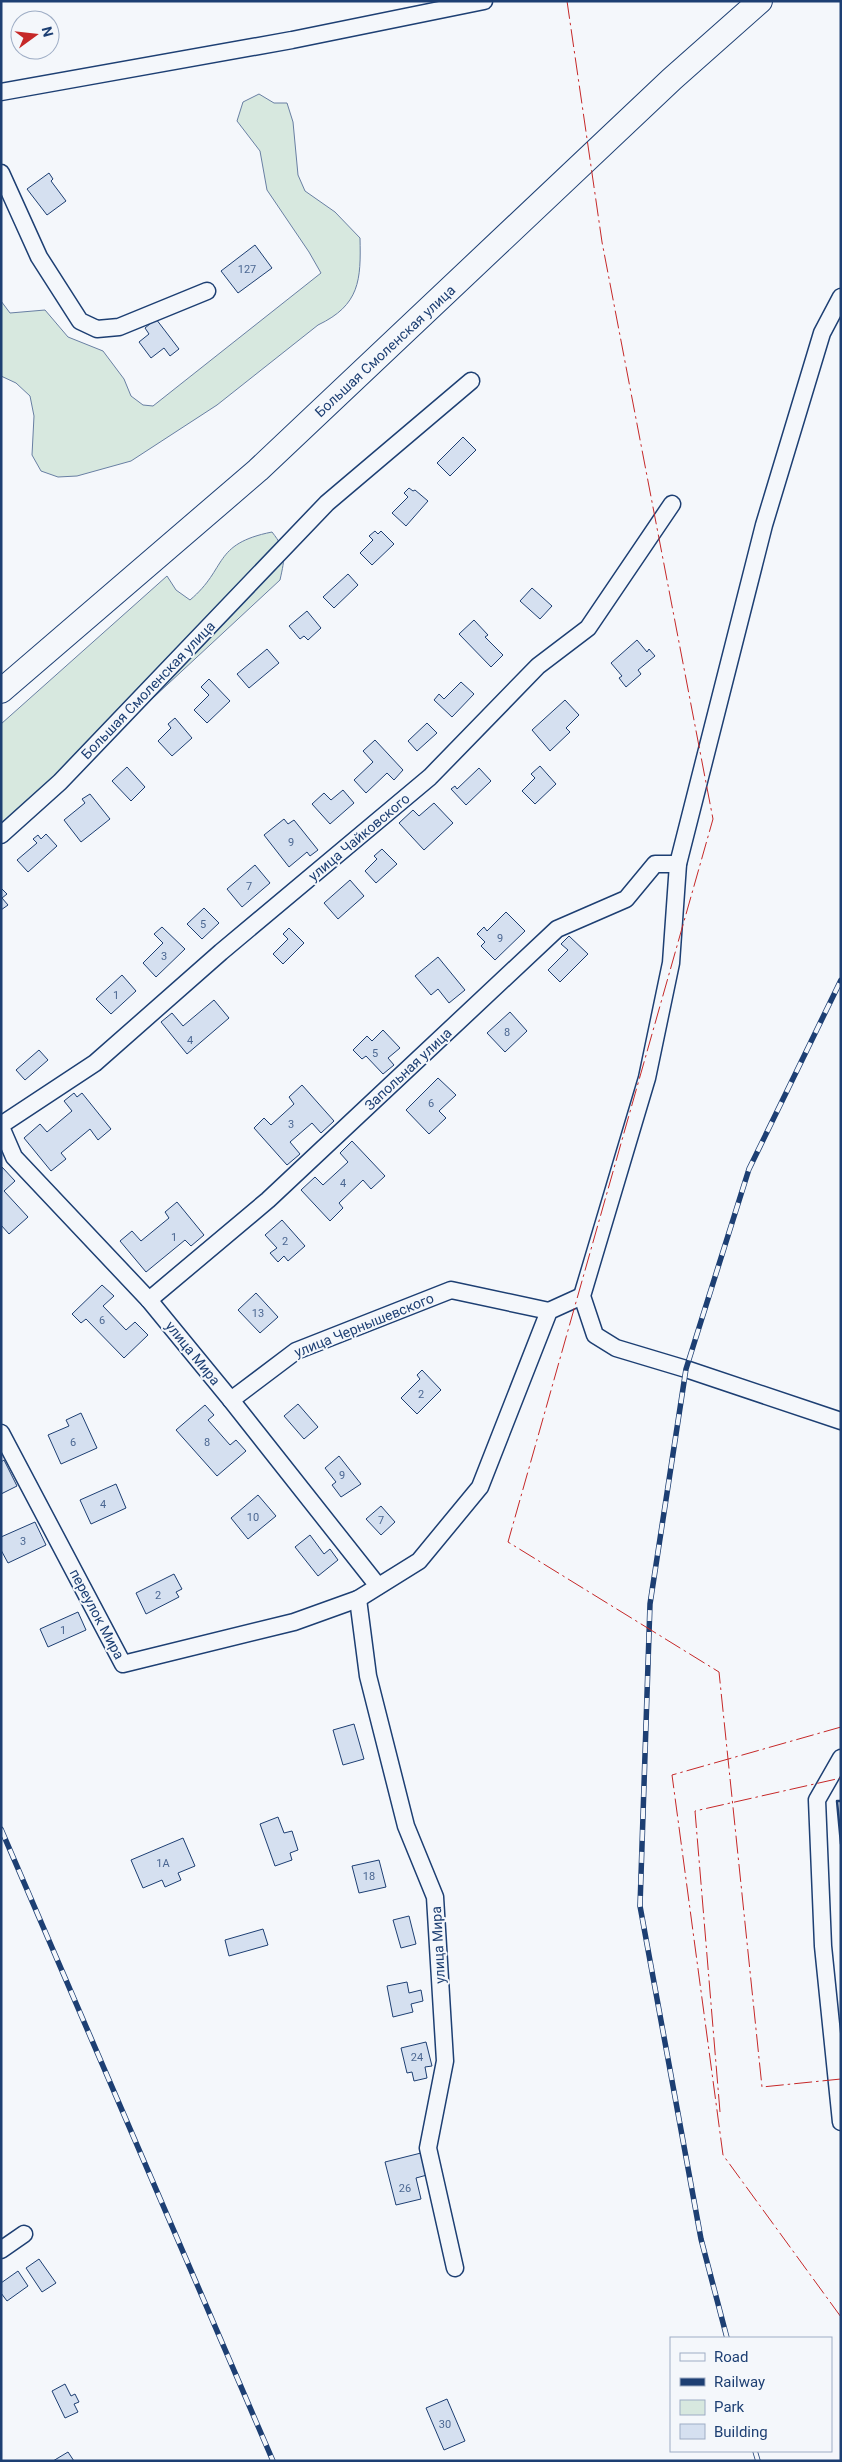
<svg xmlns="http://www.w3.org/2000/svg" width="842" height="2462" font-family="Roboto,sans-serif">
  <rect width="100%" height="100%" fill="#f4f7fb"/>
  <g fill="#d7e8df" stroke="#687fa3">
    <path d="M259 94 274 103H287L293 122 298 175 305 191 335 212 360 238C361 280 360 305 318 325L217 405 131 461 77 476 58 477 41 471 32 455 34 416 30 396 16 383 1 376V301L10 313 45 310 68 337 103 351 124 379 131 396 143 405 153 406 321 273 309 252 267 190 260 151 237 121 243 102Z"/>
    <path d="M272 532C287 551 285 557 280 580L126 723 1 827V724L167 576 176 590 190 600C228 568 212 544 272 532Z"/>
  </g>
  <g fill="#d5e0f0" stroke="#1d3f73">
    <polygon points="49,173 53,179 51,181 66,201 47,215 27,189"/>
    <polygon points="255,245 272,268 238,293 221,271"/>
    <polygon points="156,319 179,349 170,356 164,348 151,358 139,342 149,334 145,328"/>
    <polygon points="463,437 476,450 450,476 437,463"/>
    <polygon points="409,488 413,491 415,490 428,501 406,526 392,513 408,497 404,493"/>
    <polygon points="375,531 378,534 381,531 394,544 372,565 360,553 373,540 369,536"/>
    <polygon points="348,574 358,585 334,608 323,597"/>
    <polygon points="532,588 552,606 540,619 520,601"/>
    <polygon points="307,611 321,628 308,640 304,636 300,639 289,626"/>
    <polygon points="474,620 488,635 485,637 503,655 491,667 459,634"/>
    <polygon points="637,640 647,652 649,649 655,656 638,670 641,674 626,687 619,678 622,676 611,663"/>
    <polygon points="267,649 279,663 249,688 237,674"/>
    <polygon points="209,679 230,701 207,723 194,710 209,695 201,687"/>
    <polygon points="461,682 474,694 452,717 434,700 439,694 444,699"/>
    <polygon points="565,700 579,715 566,728 570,732 550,751 532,730"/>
    <polygon points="175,718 192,738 172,756 158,741 171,728 168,724"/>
    <polygon points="427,723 437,733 417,751 408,741"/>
    <polygon points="375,740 403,770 394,780 387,773 366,793 354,780 373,762 363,751"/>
    <polygon points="540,766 556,784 535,804 522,791 535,778 531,774"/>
    <polygon points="127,767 145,787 131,801 112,781"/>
    <polygon points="479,768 491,781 466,805 451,789 455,786 457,789"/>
    <polygon points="343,790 354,803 330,824 312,804 324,793 331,800"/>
    <polygon points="90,794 110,819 81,842 64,820 85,803 82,799"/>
    <polygon points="434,803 453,823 424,850 399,823 413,810 419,816"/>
    <polygon points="284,819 288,824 294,820 318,850 310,856 307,852 289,867 264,835"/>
    <polygon points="46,834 57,846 28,872 17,860 37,843 33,839 38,835 41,839"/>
    <polygon points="382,849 397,864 376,883 365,871 377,859 374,856"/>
    <polygon points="255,865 270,883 242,907 227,889"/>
    <polygon points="350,880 364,896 338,919 324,903"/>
    <polygon points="1,888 7,894 2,898 8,905 1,910"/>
    <polygon points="204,908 219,923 202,939 187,924"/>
    <polygon points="506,912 525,931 495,960 481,946 485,942 477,934 484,927 487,931"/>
    <polygon points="162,927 185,949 156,977 143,963 163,943 154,934"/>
    <polygon points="289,928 304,943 283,964 273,954 288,939 283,934"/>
    <polygon points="569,936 588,954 560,982 548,970 568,950 561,944"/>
    <polygon points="438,957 465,990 449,1003 438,989 431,995 415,976"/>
    <polygon points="122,975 136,991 111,1014 96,999"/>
    <polygon points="214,1000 229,1018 187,1054 161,1022 172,1013 183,1026"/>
    <polygon points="510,1012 527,1031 505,1052 487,1033"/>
    <polygon points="383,1030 400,1048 388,1058 394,1065 383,1074 366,1056 362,1059 353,1050 367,1036 372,1041"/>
    <polygon points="39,1050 48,1060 25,1080 16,1070"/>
    <polygon points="438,1078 456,1095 439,1111 446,1118 429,1134 406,1110"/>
    <polygon points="302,1085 334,1121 321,1133 312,1123 290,1142 300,1154 287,1165 254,1128 264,1118 271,1125 294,1104 289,1097"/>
    <polygon points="74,1093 77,1097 82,1093 111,1129 98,1140 90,1129 61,1153 66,1159 51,1171 24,1138 40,1124 47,1132 72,1111 64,1101"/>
    <polygon points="352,1141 385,1176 371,1189 363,1180 339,1203 343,1208 330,1221 301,1190 315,1177 323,1185 348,1162 340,1153"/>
    <polygon points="2,1167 15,1181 4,1191 28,1217 9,1234 1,1225"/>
    <polygon points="177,1202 204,1235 191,1246 185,1240 146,1272 120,1241 132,1231 141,1241 169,1218 165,1212"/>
    <polygon points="282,1220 305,1246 288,1261 284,1256 278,1262 270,1253 277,1248 265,1235"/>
    <polygon points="102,1285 114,1296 103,1306 126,1330 135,1322 148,1335 124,1358 86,1319 81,1323 72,1314"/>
    <polygon points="256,1293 278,1317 260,1333 238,1310"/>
    <polygon points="422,1370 441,1390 417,1414 401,1398 420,1379 417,1375"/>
    <polygon points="298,1404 318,1427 304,1439 284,1416"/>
    <polygon points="205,1405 214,1415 208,1420 230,1445 236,1440 246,1451 217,1476 176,1430"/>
    <polygon points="81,1413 97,1448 61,1464 48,1435 69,1426 66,1420"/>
    <polygon points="339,1456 361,1484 341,1497 332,1485 336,1482 325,1468"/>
    <polygon points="4,1460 17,1486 1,1494 1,1462"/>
    <polygon points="116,1484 126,1508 91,1524 80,1500"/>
    <polygon points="258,1495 276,1516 248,1539 231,1518"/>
    <polygon points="381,1506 395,1522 381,1535 366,1519"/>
    <polygon points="35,1522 46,1545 8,1563 1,1550 1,1537"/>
    <polygon points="310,1535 324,1554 330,1549 338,1560 318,1576 295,1547"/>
    <polygon points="174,1574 182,1589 176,1592 179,1597 146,1614 136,1593"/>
    <polygon points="78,1612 86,1630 48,1647 40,1629"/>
    <polygon points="354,1724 364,1759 343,1765 333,1730"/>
    <polygon points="278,1817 284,1833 292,1831 298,1850 290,1853 292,1860 275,1866 260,1824"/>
    <polygon points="183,1838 195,1866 178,1873 181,1880 165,1887 162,1880 143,1888 131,1860"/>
    <polygon points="379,1860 386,1887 359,1893 352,1866"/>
    <polygon points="409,1916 416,1944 401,1948 393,1920"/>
    <polygon points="263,1929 268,1945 229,1956 225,1940"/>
    <polygon points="407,1982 409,1993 421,1990 423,2001 411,2004 413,2012 393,2017 387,1986"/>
    <polygon points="426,2042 432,2066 425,2067 427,2078 414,2081 412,2072 407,2073 401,2048"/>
    <polygon points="421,2153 427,2175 416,2178 421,2199 396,2205 385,2162"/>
    <polygon points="39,2259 56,2283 42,2292 26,2268"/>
    <polygon points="18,2271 28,2286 7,2301 1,2293 1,2283"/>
    <polygon points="65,2384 71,2396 75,2394 79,2402 74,2404 78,2412 65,2418 52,2391"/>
    <polygon points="447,2399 465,2441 444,2450 426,2408"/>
    <polygon points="68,2452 74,2461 53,2461"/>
  </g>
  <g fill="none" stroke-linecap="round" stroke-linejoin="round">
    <defs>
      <g id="minor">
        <polyline points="1,92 292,40 484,1"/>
        <polyline points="1,173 39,257 80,321 97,329 119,327 207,291"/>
        <polyline points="841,297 822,333 764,525 678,864 671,963 647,1078 582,1296 595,1335 616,1348 686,1369 841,1421"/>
        <polyline points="1,835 60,782 327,503 471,381"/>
        <polyline points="1,1125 95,1063 221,952 430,777 538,666 588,628 672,504"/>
        <polyline points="1,1127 14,1157 149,1300 231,1400 378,1586"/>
        <polyline points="149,1300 268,1200 557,929 626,899 655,864 678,864"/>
        <polyline points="231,1400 296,1351 451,1290 549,1311"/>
        <polyline points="1,1433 123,1664 294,1622 358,1599 419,1561 480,1487 549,1311 582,1296"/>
        <polyline points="358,1599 368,1676 406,1826 435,1897 445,2061 428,2148 455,2268"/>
        <polyline points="841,1758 817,1800 823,1946 841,2122"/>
        <polyline points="1,2250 24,2234"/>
      </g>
      <polyline id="secondary" points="1,691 258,470 672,79 760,1"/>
    </defs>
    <use href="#minor" stroke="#1d3f73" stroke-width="19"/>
    <use href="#secondary" stroke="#1d3f73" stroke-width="26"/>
    <use href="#minor" stroke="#f4f7fb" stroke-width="16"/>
    <use href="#secondary" stroke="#f4f7fb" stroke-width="24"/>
    <defs>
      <g id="rail">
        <polyline points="1,1829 273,2461"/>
        <polyline points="727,2338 701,2239 640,1906 650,1604 686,1369 749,1169 841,980"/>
        <polyline points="755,2451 758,2461"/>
      </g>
    </defs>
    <use href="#rail" stroke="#1d3f73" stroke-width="5.5"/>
    <use href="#rail" stroke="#f4f7fb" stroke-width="4" stroke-dasharray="11" stroke-linecap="butt"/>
    <polyline stroke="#1d3f73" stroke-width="2.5" points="841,1801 837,1801 841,1844"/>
    <g stroke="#c62828" stroke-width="1" stroke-dasharray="18 4 2.5 4" stroke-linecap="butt">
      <polyline points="567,1 602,242 713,819 508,1542 719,1672 762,2087 841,2079"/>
      <polyline points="841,1727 672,1775 723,2155 841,2317"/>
      <polyline points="720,2112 695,1811 841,1778"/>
    </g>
  </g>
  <g text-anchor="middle" stroke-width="4" stroke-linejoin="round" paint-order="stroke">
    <g font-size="11" fill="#4b6792">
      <text x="247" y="273">127</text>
      <text x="291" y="846">9</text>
      <text x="249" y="890">7</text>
      <text x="203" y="928">5</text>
      <text x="500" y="942">9</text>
      <text x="164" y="960">3</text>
      <text x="116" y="999">1</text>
      <text x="507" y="1036">8</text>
      <text x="190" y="1044">4</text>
      <text x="375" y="1057">5</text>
      <text x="431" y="1107">6</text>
      <text x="291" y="1128">3</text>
      <text x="343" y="1187">4</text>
      <text x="174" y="1241">1</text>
      <text x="285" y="1245">2</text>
      <text x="258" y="1317">13</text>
      <text x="102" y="1324">6</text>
      <text x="421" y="1398">2</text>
      <text x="73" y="1446">6</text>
      <text x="207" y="1446">8</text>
      <text x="342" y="1479">9</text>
      <text x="103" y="1508">4</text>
      <text x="253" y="1521">10</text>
      <text x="381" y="1524">7</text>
      <text x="23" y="1545">3</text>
      <text x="158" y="1599">2</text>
      <text x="63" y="1634">1</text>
      <text x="163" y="1867">1А</text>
      <text x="369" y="1880">18</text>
      <text x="417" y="2061">24</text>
      <text x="405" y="2192">26</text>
      <text x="445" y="2428">30</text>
    </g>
    <g font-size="14" fill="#1d3f73" stroke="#f4f7fb">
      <text transform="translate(385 351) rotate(-43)" y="5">Большая Смоленская улица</text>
      <text transform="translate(148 690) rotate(-46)" y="5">Большая Смоленская улица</text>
      <text transform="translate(359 837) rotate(-40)" y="5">улица Чайковского</text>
      <text transform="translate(408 1069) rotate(-43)" y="5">Запольная улица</text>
      <text transform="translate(364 1325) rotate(-22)" y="5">улица Чернышевского</text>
      <text transform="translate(193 1353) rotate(51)" y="5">улица Мира</text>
      <text transform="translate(97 1614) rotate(62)" y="5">переулок Мира</text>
      <text transform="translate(438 1945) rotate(-93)" y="5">улица Мира</text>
    </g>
  </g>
  <rect width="842" height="2462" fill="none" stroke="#1d3f73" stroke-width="5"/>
  <rect x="670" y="2337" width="162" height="115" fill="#f4f7fb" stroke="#9eadc5"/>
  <rect x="680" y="2353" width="25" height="8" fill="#f4f7fb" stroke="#9eadc5"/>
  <text x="714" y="2362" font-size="15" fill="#1d3f73">Road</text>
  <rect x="680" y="2378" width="25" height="8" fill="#1d3f73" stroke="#9eadc5"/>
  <text x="714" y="2387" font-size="15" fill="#1d3f73">Railway</text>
  <rect x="680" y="2400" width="25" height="15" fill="#d7e8df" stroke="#9eadc5"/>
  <text x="714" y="2412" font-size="15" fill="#1d3f73">Park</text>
  <rect x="680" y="2424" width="25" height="15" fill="#d5e0f0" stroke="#9eadc5"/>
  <text x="714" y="2437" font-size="15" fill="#1d3f73">Building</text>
  <g transform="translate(35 35) rotate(75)"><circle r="24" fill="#f4f7fb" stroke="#9eadc5"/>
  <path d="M0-4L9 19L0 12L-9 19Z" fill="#c62828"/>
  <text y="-8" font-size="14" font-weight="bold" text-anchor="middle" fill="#1d3f73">N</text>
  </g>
</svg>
